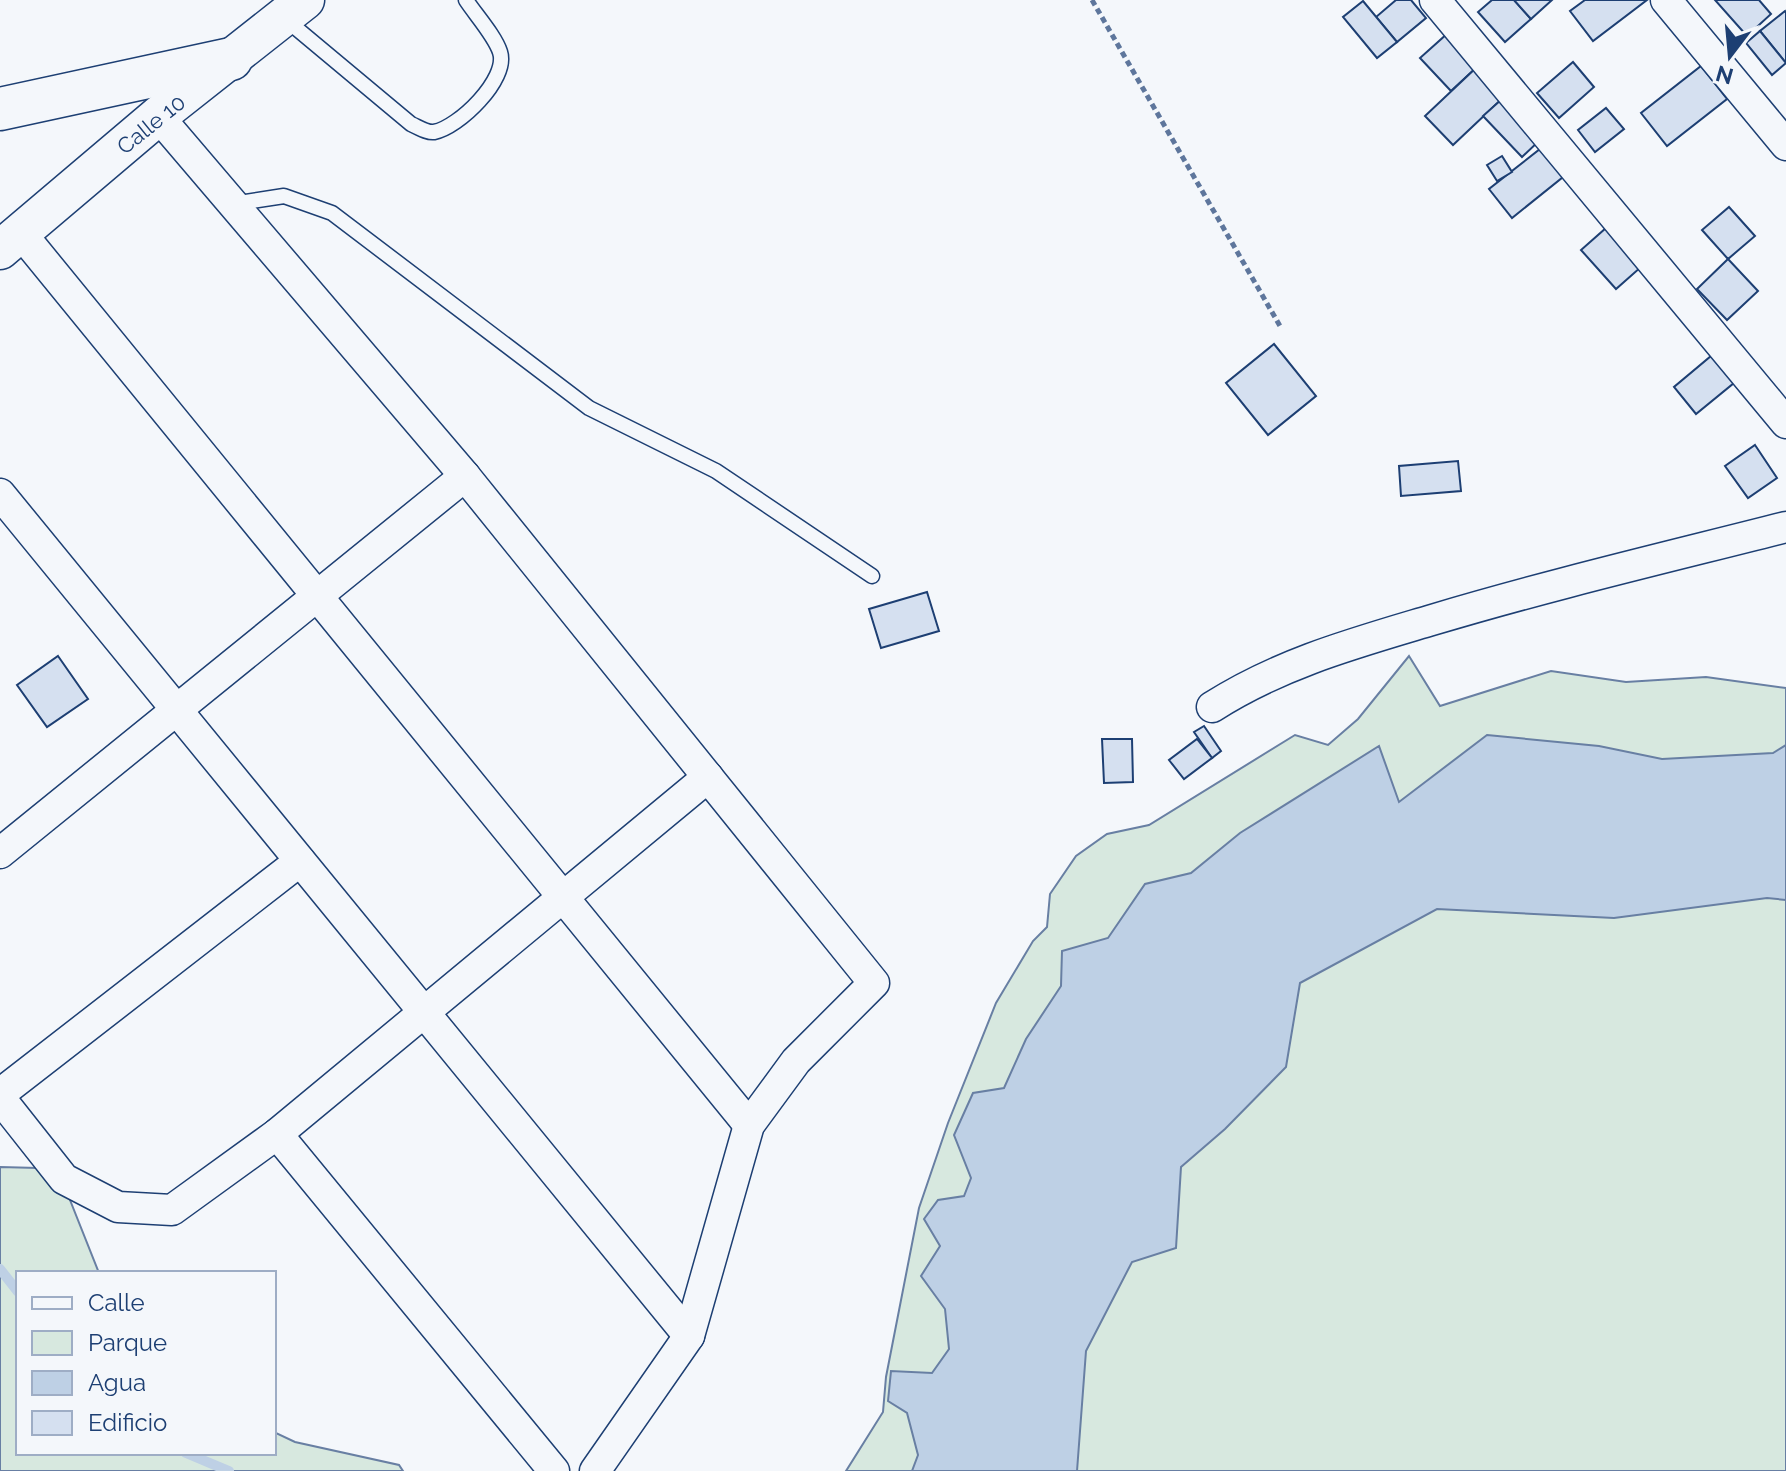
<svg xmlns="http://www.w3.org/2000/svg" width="1786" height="1471" font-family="Raleway,sans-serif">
  <rect width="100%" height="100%" fill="#f4f7fb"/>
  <g fill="#d7e8df" stroke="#687fa3" stroke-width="2">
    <polygon points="1409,656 1440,706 1551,671 1626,682 1706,677 1786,688 1786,1471 846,1471 883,1412 886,1377 919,1208 948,1123 996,1003 1033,941 1047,927 1050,894 1076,856 1107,834 1149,825 1295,735 1328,745 1358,719"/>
    <polygon points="0,1167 38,1168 68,1195 99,1273 18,1273 18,1453 274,1453 274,1432 295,1442 399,1465 403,1471 0,1471"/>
  </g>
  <polygon fill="#bed0e5" stroke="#687fa3" stroke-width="2" points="1487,735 1599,746 1662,759 1773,753 1786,745 1786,900 1767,898 1614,918 1437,909 1300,983 1286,1067 1225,1129 1181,1167 1176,1248 1132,1262 1086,1351 1077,1471 912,1471 918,1455 907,1413 888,1401 891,1371 932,1373 949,1349 945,1309 921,1276 940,1246 924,1219 938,1200 964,1196 971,1178 954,1135 973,1093 1004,1088 1026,1039 1061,986 1062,951 1108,938 1145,884 1191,873 1240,833 1379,746 1399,802"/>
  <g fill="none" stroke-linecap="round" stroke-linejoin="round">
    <g stroke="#bed0e5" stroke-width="10">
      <polyline points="0,1269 18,1292"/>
      <polyline points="186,1453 229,1471"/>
    </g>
  </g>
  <g fill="#d5e0f0" stroke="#1d3f73" stroke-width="2">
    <polygon points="1396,0 1411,0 1426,18 1397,42 1376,17"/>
    <polygon points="1492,0 1514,0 1531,19 1505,42 1478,12"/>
    <polygon points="1514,0 1552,0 1531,19"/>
    <polygon points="1585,0 1647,0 1593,41 1570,11"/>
    <polygon points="1715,0 1759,0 1771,14 1747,36"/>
    <polygon points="1363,1 1397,42 1377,58 1343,17"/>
    <polygon points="1785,11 1786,13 1786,63 1760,31"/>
    <polygon points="1760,31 1786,63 1772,75 1746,43"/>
    <polygon points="1448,33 1478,66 1451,91 1420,58"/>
    <polygon points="1573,62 1594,87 1559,118 1537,93"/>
    <polygon points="1478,66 1506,95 1453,145 1425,116"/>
    <polygon points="1701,66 1727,99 1667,146 1641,113"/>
    <polygon points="1502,99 1540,140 1522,157 1483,116"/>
    <polygon points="1606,108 1624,129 1595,152 1578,130"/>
    <polygon points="1540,149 1563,177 1512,218 1489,189"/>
    <polygon points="1502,156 1512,172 1497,181 1487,165"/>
    <polygon points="1729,207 1755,236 1728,259 1702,230"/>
    <polygon points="1606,228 1641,267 1616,289 1581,250"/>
    <polygon points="1728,259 1758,291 1727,320 1697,289"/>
    <polygon points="1274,344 1316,396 1268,435 1226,383"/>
    <polygon points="1717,351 1740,378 1696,414 1674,387"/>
    <polygon points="1755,445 1777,478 1748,498 1725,466"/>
    <polygon points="1458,461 1461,491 1401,496 1399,466"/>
    <polygon points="927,592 939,631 881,648 869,609"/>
    <polygon points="58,656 88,699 47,727 17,685"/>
    <polygon points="1204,726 1221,751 1212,758 1194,732"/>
    <polygon points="1102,739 1132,739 1133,782 1104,783"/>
    <polygon points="1197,739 1212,758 1184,779 1169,760"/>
  </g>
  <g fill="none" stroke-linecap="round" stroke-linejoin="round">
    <defs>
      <g id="service">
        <path d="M284 18 411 124C418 127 427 133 434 132 458 128 509 79 500 52 495 36 475 14 466 0"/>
        <polyline points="233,204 284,196 332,213 589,408 716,471 872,576"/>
      </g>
      <g id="minor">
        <polyline points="1435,0 1786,423"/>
        <polyline points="1666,0 1786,145"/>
        <polyline points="158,116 465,476 874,983 796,1061 749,1125 689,1336 595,1471"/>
        <polyline points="20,232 749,1125"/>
        <polyline points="0,494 689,1336"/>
        <path d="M1212 707C1281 663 1355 643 1432 620 1549 585 1668 557 1786 527"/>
        <polyline points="0,853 465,476"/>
        <polyline points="0,1094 300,861"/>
        <polyline points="0,1098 64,1179 118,1207 172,1210 277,1134 708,777"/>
        <polyline points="277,1134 554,1471"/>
      </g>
      <polyline id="tertiary" points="0,250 158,116 305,0"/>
      <polyline id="secondary" points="0,109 231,59"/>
    </defs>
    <use href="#service" stroke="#1d3f73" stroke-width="17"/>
    <use href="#minor" stroke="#1d3f73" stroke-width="33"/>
    <use href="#tertiary" stroke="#1d3f73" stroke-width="41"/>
    <use href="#secondary" stroke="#1d3f73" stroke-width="45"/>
    <polyline stroke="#5e769c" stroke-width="5" stroke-dasharray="6 4" stroke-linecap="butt" points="1092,0 1280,326"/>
    <use href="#service" stroke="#f4f7fb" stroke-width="14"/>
    <use href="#minor" stroke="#f4f7fb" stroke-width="30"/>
    <use href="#tertiary" stroke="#f4f7fb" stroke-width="38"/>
    <use href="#secondary" stroke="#f4f7fb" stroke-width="42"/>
  </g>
  <g text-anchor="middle" stroke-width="6" stroke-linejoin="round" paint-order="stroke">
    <g font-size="22" fill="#1d3f73" stroke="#f4f7fb">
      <text transform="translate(151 124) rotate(-39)" y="8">Calle 10</text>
    </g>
  </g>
  <rect x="16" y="1271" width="260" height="184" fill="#f4f7fb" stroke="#9eadc5" stroke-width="2"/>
  <rect x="32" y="1297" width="40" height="12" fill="#f4f7fb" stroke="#9eadc5" stroke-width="2"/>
  <text x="88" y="1311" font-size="24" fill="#1d3f73">Calle</text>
  <rect x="32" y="1331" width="40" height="24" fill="#d7e8df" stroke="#9eadc5" stroke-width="2"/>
  <text x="88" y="1351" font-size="24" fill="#1d3f73">Parque</text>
  <rect x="32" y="1371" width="40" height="24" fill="#bed0e5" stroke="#9eadc5" stroke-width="2"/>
  <text x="88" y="1391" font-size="24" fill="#1d3f73">Agua</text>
  <rect x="32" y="1411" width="40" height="24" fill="#d5e0f0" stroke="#9eadc5" stroke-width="2"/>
  <text x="88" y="1431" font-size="24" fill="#1d3f73">Edificio</text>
  <g transform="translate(1730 56) rotate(196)" stroke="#f4f7fb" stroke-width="6" paint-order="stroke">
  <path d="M0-6L14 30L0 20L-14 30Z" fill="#1d3f73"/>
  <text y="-12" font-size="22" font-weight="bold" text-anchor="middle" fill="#1d3f73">N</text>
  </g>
</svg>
